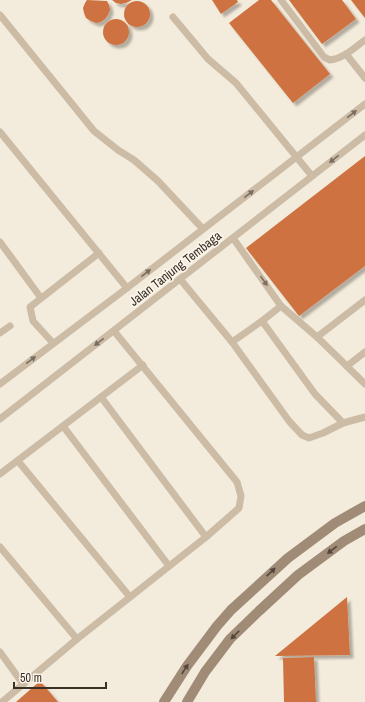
<svg xmlns="http://www.w3.org/2000/svg" width="365" height="702" font-family="'Archivo Narrow',sans-serif">
  <defs>
    <filter id="shadow"><feDropShadow dx="3.5" dy="3.5" stdDeviation="1" flood-color="#0004"/></filter>
  </defs>
  <rect width="100%" height="100%" fill="#f3ebdb"/>
  <g fill="#cd723f" filter="url(#shadow)">
    <polygon points="87,0 107,1 109,5 110,10 108,15 105,19 101,22 96,23 91,21 86,18 84,13 83,8 85,3"/>
    <polygon points="112,0 132,0 126,3 121,4 116,3"/>
    <polygon points="212,0 237,0 238,2 221,14"/>
    <polygon points="259,0 271,0 330,74 293,103 229,23"/>
    <polygon points="289,0 342,0 356,19 322,44"/>
    <polygon points="351,0 365,0 365,18"/>
    <circle cx="137" cy="14" r="13"/>
    <circle cx="116" cy="32" r="13"/>
    <polygon points="365,156 365,266 299,316 246,248"/>
    <polygon points="347,597 350,655 275,656"/>
    <polygon points="314,657 316,702 284,702 283,658"/>
    <polygon points="40,681 58,702 16,702"/>
  </g>
  <g fill="none" stroke-linecap="round" stroke-linejoin="round">
    <g stroke="#ccbca6" stroke-width="7">
      <path d="M281 0 324 57 330 60C344 58 354 48 365 40"/>
      <polyline points="0,15 94,131 118,150 134,160 158,181 203,229"/>
      <polyline points="173,17 208,59 236,83 312,176"/>
      <polyline points="346,54 365,78"/>
      <polyline points="0,132 127,288"/>
      <polyline points="233,238 281,306 317,337 365,384"/>
      <polyline points="0,242 41,298"/>
      <polyline points="180,279 232,342"/>
      <polyline points="281,306 262,321 315,394 343,423 365,417"/>
      <polyline points="262,321 232,342 289,421 302,435 309,438 323,433 343,423"/>
      <polyline points="0,333 10,326"/>
      <polyline points="317,337 365,300"/>
      <polyline points="53,343 33,321 30,307 99,253"/>
      <polyline points="347,366 365,352"/>
      <polyline points="0,384 127,288 365,104"/>
      <polyline points="101,397 206,537"/>
      <polyline points="0,419 365,135"/>
      <polyline points="63,426 169,566"/>
      <polyline points="18,461 130,597"/>
      <polyline points="0,474 143,365"/>
      <polyline points="0,547 77,639"/>
      <polyline points="0,652 23,684"/>
      <polyline points="2,702 77,639 206,537 239,508 241,496 237,482 114,331"/>
    </g>
    <g stroke="#a08b77" stroke-width="10">
      <polyline points="164,702 187,666 217,626 231,610 288,558 335,523 365,506"/>
      <polyline points="187,702 205,672 230,639 259,611 298,575 344,541 365,529"/>
    </g>
  </g>
  <defs><path id="oneway-solid" d="M-6-.8H1V-3.2L6.5 0L1 3.2V.8H-6Z"/></defs>
  <g fill="#7b6e60">
    <use href="#oneway-solid" transform="translate(352 114) rotate(-38)"/>
    <use href="#oneway-solid" transform="translate(334 159) rotate(142)"/>
    <use href="#oneway-solid" transform="translate(249 194) rotate(-38)"/>
    <use href="#oneway-solid" transform="translate(146 273) rotate(-38)"/>
    <use href="#oneway-solid" transform="translate(264 281) rotate(55)"/>
    <use href="#oneway-solid" transform="translate(99 342) rotate(142)"/>
    <use href="#oneway-solid" transform="translate(31 360) rotate(-37)"/>
  </g>
  <g fill="#52463b">
    <use href="#oneway-solid" transform="translate(332 550) rotate(143)"/>
    <use href="#oneway-solid" transform="translate(271 572) rotate(-43)"/>
    <use href="#oneway-solid" transform="translate(235 635) rotate(135)"/>
    <use href="#oneway-solid" transform="translate(185 669) rotate(-57)"/>
  </g>
  <g text-anchor="middle" stroke-width="3.5" stroke-linejoin="round" paint-order="stroke">
    <g font-size="13" fill="#382f27" stroke="#fbf4e8">
      <text transform="translate(175 268) rotate(-38)" y="5">Jalan Tanjung Tembaga</text>
    </g>
  </g>
  <path d="M14 682v6h92v-6" fill="none" stroke="#382f27" stroke-width="2"/>
  <text x="20" y="682" font-size="12" fill="#382f27" stroke="#fbf4e8" stroke-width="3" paint-order="stroke">50 m</text>
</svg>
